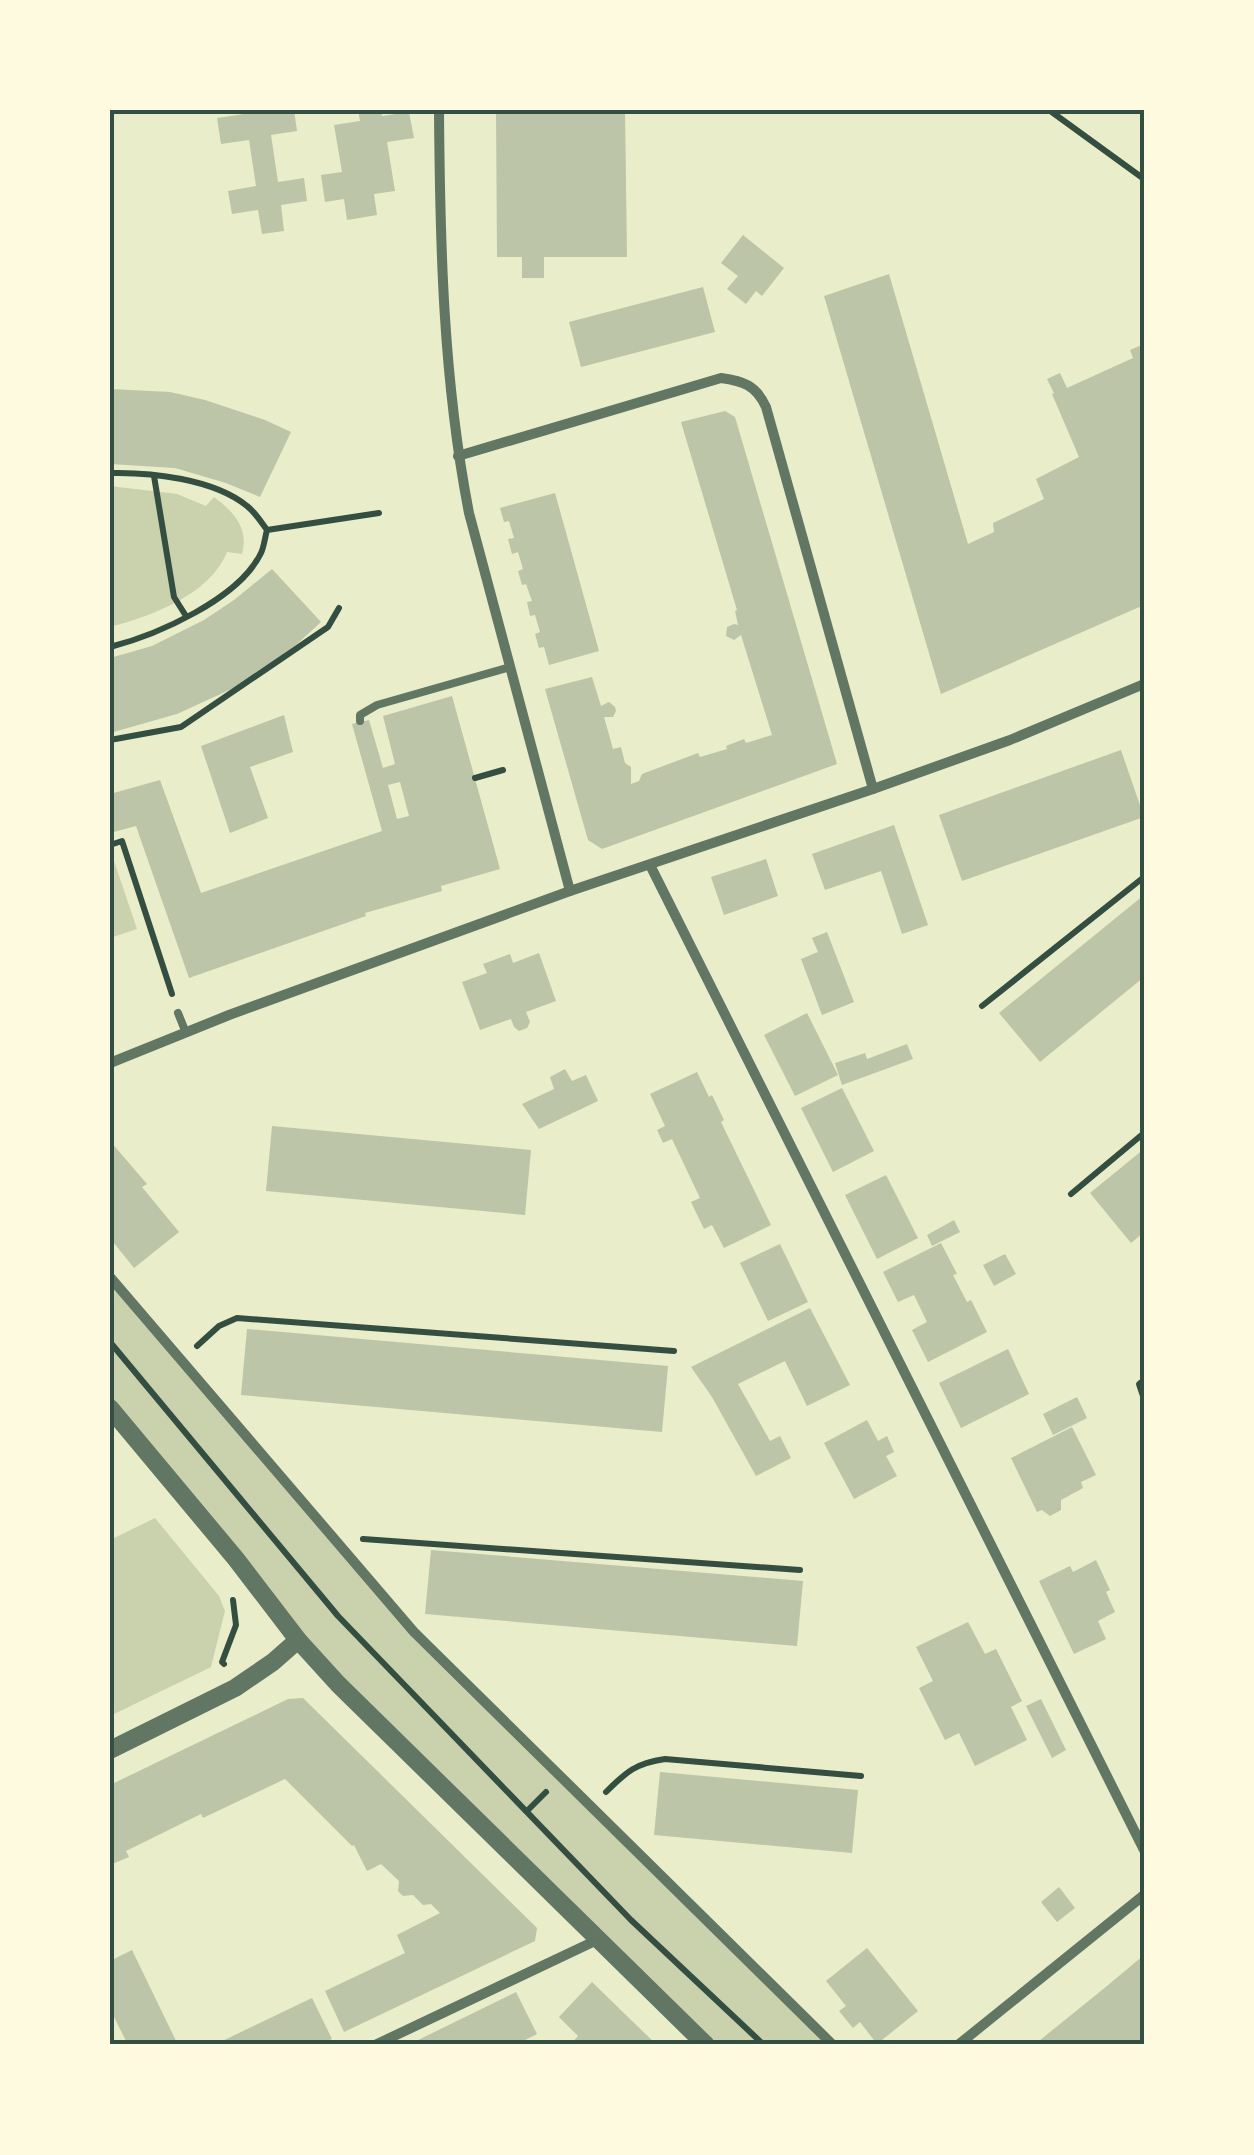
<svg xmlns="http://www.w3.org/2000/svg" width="1254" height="2155" font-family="'Nunito Sans',sans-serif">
  <rect width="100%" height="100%" fill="#e9edc9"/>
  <g fill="#cad2ad">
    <path d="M110 486 177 494 206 506 214 497C234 512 249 528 242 554L227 552C210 595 151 616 110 627Z"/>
    <polygon points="110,855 112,855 137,929 110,938"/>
    <polygon points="110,1277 414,1633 833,2045 706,2045 338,1684 110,1408"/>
    <polygon points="155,1518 219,1596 225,1611 211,1667 110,1716 110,1540"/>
  </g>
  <g fill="#bcc5a7" fill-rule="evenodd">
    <polygon points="244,110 294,110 297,131 271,135 278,182 304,178 307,201 281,205 284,231 262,234 258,210 232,214 228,191 256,186 249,140 221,144 217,118 244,114"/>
    <polygon points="358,110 381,110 382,116 409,112 414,138 387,142 395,191 374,194 377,215 347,220 344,199 325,202 321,175 342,172 334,125 360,121"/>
    <polygon points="496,110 625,110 627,257 544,257 544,278 522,278 522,257 497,257"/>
    <polygon points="743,235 784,268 762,296 756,291 746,304 727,289 738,276 721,263"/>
    <polygon points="889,274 968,544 994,532 993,523 1044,499 1036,479 1079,457 1052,394 1054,393 1047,379 1060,373 1067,388 1133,358 1130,350 1144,344 1144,605 941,694 824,296"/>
    <polygon points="703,287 715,332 581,367 569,322"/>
    <polygon points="110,389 170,392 205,400 265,420 291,432 260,497 226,483 175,468 110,464"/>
    <polygon points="725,411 735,417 837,764 602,849 588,840 545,689 592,677 601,706 609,702 615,707 616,711 613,717 604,717 613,749 621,747 625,763 631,767 631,784 639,781 642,774 698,753 700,757 727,749 726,746 744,739 746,743 772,735 741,635 734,640 726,636 727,627 734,624 738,625 735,611 737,610 681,422"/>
    <polygon points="555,493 599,651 549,665 544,647 539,648 535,634 540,632 535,615 530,616 527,602 532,601 526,584 522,585 518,571 523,569 518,552 512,554 508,539 514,538 509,521 504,522 500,508"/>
    <polygon points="272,569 321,622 297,644 240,685 177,714 110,733 110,658 152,646 204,620 234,600"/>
    <path d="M452 696 500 869 441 886 442 891 365 913 366 916 189 978 136 826 110 833V794L160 780 201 893 382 831 352 724 369 720 383 768 395 764 383 716ZM400 782 409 816 397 819 388 785Z"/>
    <polygon points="284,715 293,752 250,767 268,818 230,833 201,746"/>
    <polygon points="1121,750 1144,817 962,881 939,815"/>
    <polygon points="894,825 928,925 902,934 881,871 825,890 812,854"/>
    <polygon points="766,859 778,896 724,915 711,877"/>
    <polygon points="1144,895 1144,977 1040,1062 999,1013"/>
    <polygon points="827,932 854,1002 822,1015 801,959 818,952 812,938"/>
    <polygon points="539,953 556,1001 526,1012 530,1022 527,1028 519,1031 514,1027 511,1019 480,1030 462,982 487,973 483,964 510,954 513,963"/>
    <polygon points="807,1013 838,1075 795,1096 764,1035"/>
    <polygon points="907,1044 913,1059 842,1085 835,1063 865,1053 867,1059"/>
    <polygon points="565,1069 572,1081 586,1075 598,1101 539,1129 522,1104 554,1089 550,1077"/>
    <polygon points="697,1072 709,1097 712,1095 724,1120 721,1122 771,1225 724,1248 712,1225 704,1229 691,1202 700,1198 672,1139 663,1143 657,1130 665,1126 650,1094"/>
    <polygon points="842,1088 874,1151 833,1172 801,1108"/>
    <polygon points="272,1126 531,1150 525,1215 266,1191"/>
    <polygon points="110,1141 147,1184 142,1187 179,1232 134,1268 110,1238"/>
    <polygon points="1144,1149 1144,1232 1131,1243 1090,1193"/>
    <polygon points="886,1175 918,1238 877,1259 845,1195"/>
    <polygon points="954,1220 960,1232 932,1246 927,1235"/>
    <polygon points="941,1243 957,1274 953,1275 967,1302 971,1300 987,1332 928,1362 912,1330 927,1322 914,1295 898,1302 883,1272"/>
    <polygon points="780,1244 808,1302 768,1321 740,1263"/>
    <polygon points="1005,1254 1016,1274 994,1286 983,1265"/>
    <polygon points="810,1308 850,1385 807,1406 785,1361 738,1384 770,1441 780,1436 791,1458 756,1476 712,1397 691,1367"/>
    <polygon points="247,1329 668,1366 662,1432 241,1395"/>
    <polygon points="1008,1349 1029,1394 961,1428 939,1383"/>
    <polygon points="1077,1397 1087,1418 1053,1435 1043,1414"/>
    <polygon points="867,1420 878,1441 887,1436 894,1452 886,1456 897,1476 854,1499 824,1443"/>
    <polygon points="1072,1427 1096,1475 1081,1482 1083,1488 1061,1500 1061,1510 1050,1516 1042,1510 1037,1512 1011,1458"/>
    <polygon points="431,1550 803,1581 797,1646 425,1614"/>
    <polygon points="1096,1560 1110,1590 1106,1592 1115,1612 1098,1621 1106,1639 1074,1654 1039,1581 1070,1566 1073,1572"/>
    <polygon points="968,1622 985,1654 996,1649 1022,1701 1011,1707 1027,1740 975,1766 959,1733 945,1740 919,1688 933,1681 916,1647"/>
    <polygon points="303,1698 537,1928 535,1941 344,2032 325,1991 405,1953 397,1935 440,1913 431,1904 423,1905 413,1895 403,1896 398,1891 399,1881 381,1864 367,1871 354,1845 352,1846 285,1779 203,1818 201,1814 126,1851 129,1857 110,1865 110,1785 288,1699"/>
    <polygon points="1041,1699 1066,1750 1052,1758 1026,1706"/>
    <polygon points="660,1772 858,1790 852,1853 654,1835"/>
    <polygon points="1059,1887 1075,1908 1057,1922 1041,1902"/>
    <polygon points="867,1948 918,2011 877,2044 860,2022 853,2028 839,2011 846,2006 826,1981"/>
    <polygon points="132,1950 178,2045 128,2045 110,2009 110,1961"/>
    <polygon points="1144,1955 1144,2045 1034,2045 1107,1986"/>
    <polygon points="592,1982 631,2020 657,2045 570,2045 578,2036 559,2017"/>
    <polygon points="516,1992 537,2034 515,2045 408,2045"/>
    <polygon points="312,1998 332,2039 318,2045 214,2045"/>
  </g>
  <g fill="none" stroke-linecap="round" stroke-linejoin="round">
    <g stroke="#344e41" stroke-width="6">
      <polyline points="1049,110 1144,179"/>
      <path d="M110 473C151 472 214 479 247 506 255 512 261 522 267 530 265 537 264 547 261 553 239 599 157 635 110 647"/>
      <polyline points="154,476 174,597 186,616"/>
      <polyline points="267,530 379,513"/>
      <polyline points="110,740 181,727 328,627 339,608"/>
      <polyline points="475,778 503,770"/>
      <polyline points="110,845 122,841 172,994"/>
      <polyline points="982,1006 1144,877"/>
      <polyline points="1071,1194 1144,1133"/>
      <polyline points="110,1342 338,1616 631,1920 764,2045"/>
      <polyline points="197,1346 219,1326 237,1318 674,1351"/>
      <polyline points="1144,1380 1139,1384 1144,1399"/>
      <polyline points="363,1539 800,1570"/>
      <polyline points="224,1664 222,1662 236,1625 233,1600"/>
      <path d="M606 1792C626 1772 636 1763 665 1759L861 1776"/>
      <polyline points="527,1811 546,1792"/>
    </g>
    <g stroke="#617663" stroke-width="8">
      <polyline points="360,721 360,715 377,705 510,667"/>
      <polyline points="178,1013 186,1033"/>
    </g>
    <g stroke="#617663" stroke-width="10">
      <path d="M439 110C440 245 443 379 469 513L570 891"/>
      <path d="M458 456 721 378C743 381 756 385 766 407L873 789"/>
      <polyline points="650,865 1144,1850"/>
      <polyline points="110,1063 229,1015 570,891 873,789 1010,740 1144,684"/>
      <polyline points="110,1277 414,1632 833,2045"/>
      <polyline points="375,2045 597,1940"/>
      <polyline points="958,2045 1144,1895"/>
    </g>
    <g stroke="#617663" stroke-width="18">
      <polyline points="110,1408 236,1559 298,1640 338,1684 706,2045"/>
      <polyline points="110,1750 235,1688 273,1662 298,1640"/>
    </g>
  </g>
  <rect width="1254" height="2155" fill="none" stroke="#fefae0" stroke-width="225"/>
  <rect x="112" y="112" width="1030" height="1930" fill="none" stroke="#344e41" stroke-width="4"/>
</svg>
